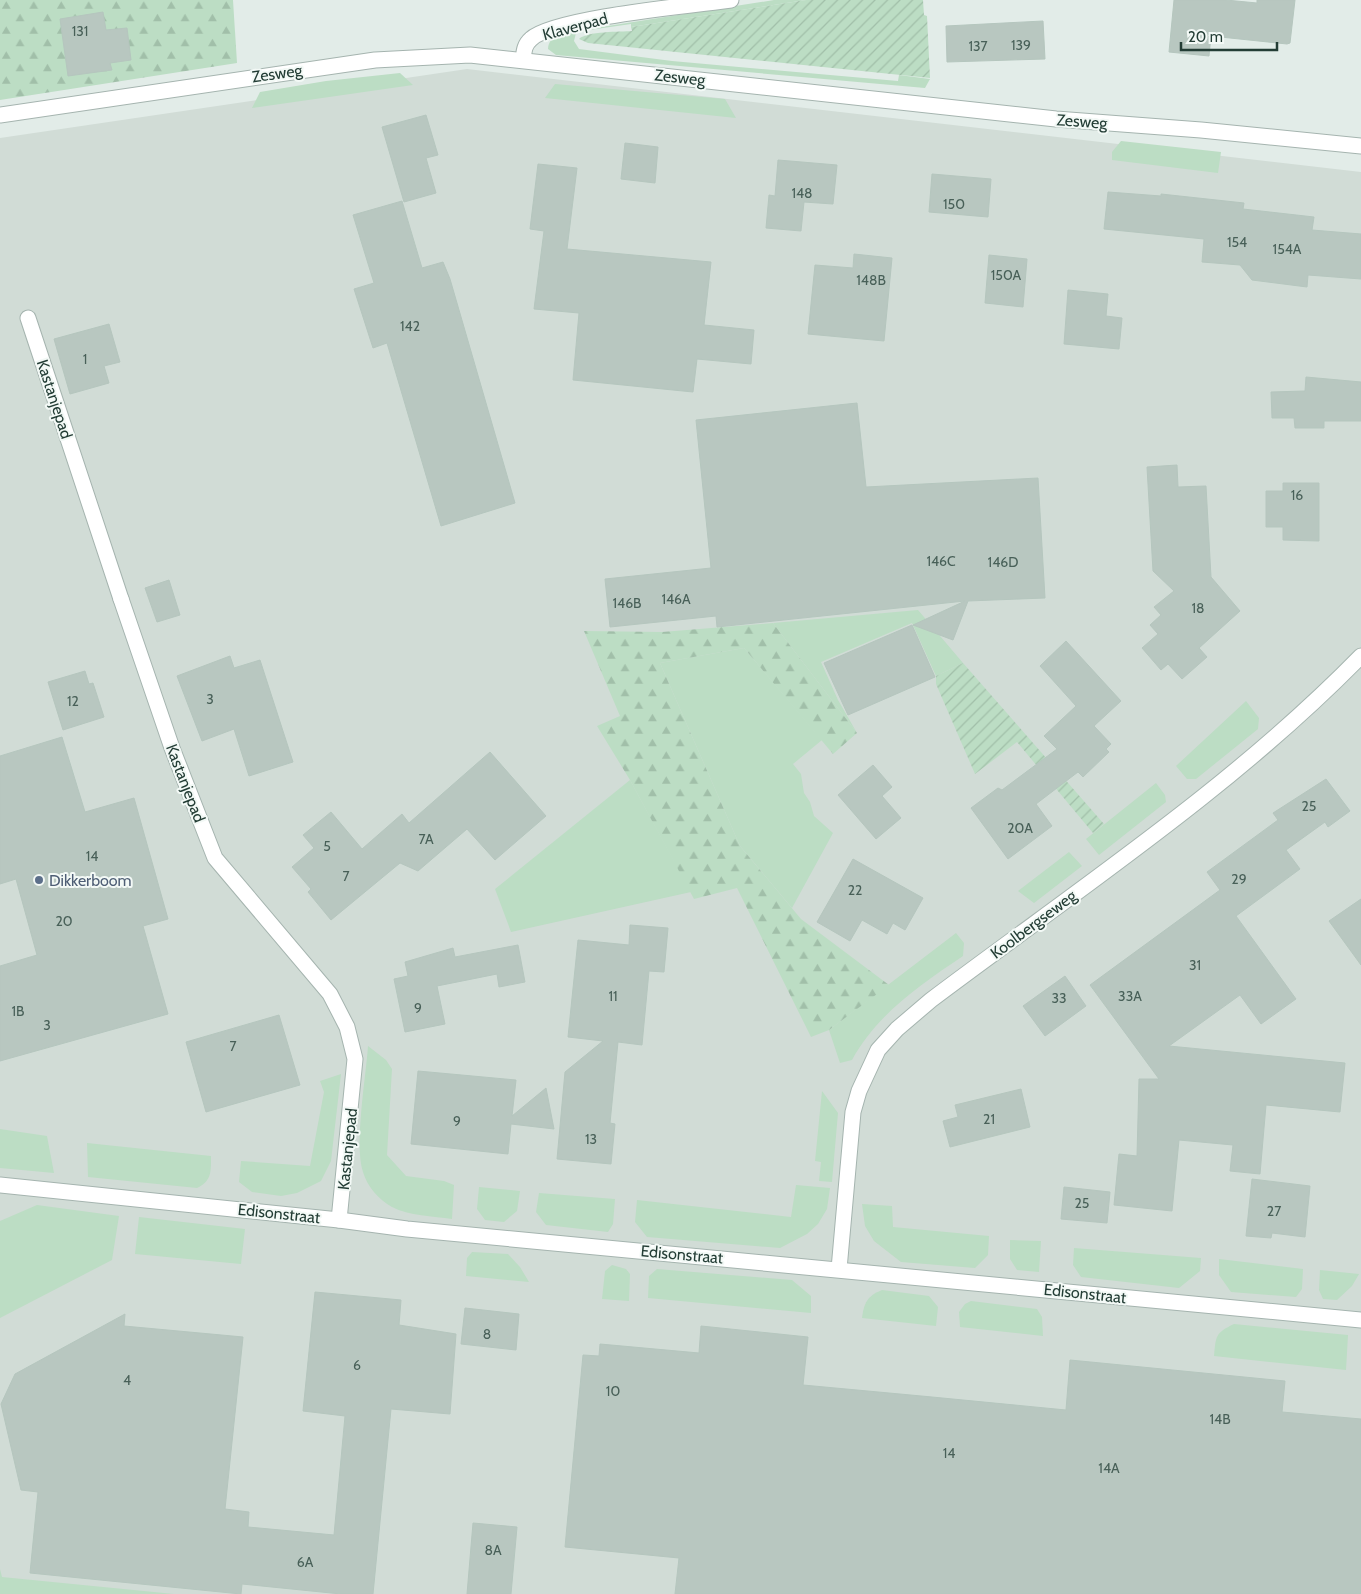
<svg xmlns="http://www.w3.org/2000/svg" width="1361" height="1594" font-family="Cabin,sans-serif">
  <defs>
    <pattern id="forest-firs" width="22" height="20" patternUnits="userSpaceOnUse" patternTransform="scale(1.25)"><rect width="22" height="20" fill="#bcddc4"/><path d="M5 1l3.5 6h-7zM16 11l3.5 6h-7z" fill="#a1bfa9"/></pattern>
    <pattern id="garden-furrows" width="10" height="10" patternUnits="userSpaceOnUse" patternTransform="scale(1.25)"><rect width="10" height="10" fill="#bcddc4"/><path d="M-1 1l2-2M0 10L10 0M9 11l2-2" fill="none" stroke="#a1bfa9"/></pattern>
  </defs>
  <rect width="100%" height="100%" fill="#e2ece8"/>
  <polygon fill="#d1dcd6" points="467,69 1361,172 1361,1594 0,1594 0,138"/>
  <g fill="#bcddc4">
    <path d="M774 0H806L631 27V24L582 31 576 33 574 41 579 49 672 61 898 81 899 75 930 79 925 88 556 55 548 49C549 34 564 34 576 31Z"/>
    <polygon points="400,73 413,85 252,108 260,92 326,81"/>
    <polygon points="555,84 725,99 736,118 545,98"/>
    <polygon points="1121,141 1221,152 1218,173 1112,160 1112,152"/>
    <polygon points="918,610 963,663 936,676 912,623 821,662 838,700 857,733 773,623"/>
    <polygon points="744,648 822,740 793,764 801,774 804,793 810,802 814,816 833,833 792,908 740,846 660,663"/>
    <polygon points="1246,701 1259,718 1258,729 1196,779 1187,779 1176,766"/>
    <polygon points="630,780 691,892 511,932 495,889"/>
    <polygon points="1156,783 1165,795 1166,802 1099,855 1086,839"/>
    <polygon points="1069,852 1082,866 1034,903 1018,891"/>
    <path d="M956 933 964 943 963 956C920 985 877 1014 852 1060L840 1063 829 1030Z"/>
    <path d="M368 1046 386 1060 392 1069 387 1155 406 1176 444 1181 454 1185 452 1219C433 1216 409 1216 392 1207 379 1200 367 1186 363 1172 354 1144 366 1077 368 1046Z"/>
    <polygon points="341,1074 331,1161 321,1181 297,1193 281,1196 252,1192 239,1182 241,1161 310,1166 324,1092 320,1081"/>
    <polygon points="822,1091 838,1113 832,1182 819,1181 821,1162 815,1161"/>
    <polygon points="0,1129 47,1136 54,1173 0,1168"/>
    <path d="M87 1143 211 1156C211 1171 212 1181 197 1188L88 1177Z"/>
    <polygon points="796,1185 830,1188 827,1209 818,1224 807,1234 780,1248 647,1237 635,1222 637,1200 791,1217"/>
    <polygon points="479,1187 520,1191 517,1211 504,1222 485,1220 477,1209"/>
    <polygon points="539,1193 615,1199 613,1224 608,1232 546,1225 536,1212"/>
    <polygon points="862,1204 892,1206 893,1227 989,1236 988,1255 975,1268 901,1262 874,1241 865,1226"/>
    <polygon points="37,1205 119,1216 112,1260 0,1318 0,1221"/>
    <polygon points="139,1217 245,1229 241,1264 135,1254"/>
    <polygon points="1010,1240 1041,1241 1039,1272 1017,1270 1010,1259"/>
    <polygon points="1074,1248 1201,1258 1200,1271 1179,1288 1081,1277 1073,1265"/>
    <polygon points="472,1252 508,1254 520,1267 529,1282 466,1276 467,1258"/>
    <polygon points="1219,1259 1303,1269 1302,1289 1296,1297 1231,1292 1219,1275"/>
    <polygon points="612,1265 626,1269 630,1274 629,1301 602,1299 605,1271"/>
    <polygon points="657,1269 792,1280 811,1296 811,1313 648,1298 649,1276"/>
    <polygon points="1320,1270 1359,1274 1352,1286 1337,1300 1323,1299 1319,1290"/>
    <path d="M882 1290 929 1296 938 1307 936 1326 862 1318C864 1303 867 1296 882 1290Z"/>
    <polygon points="971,1301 1037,1309 1042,1317 1043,1336 960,1327 959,1312 965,1304"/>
    <path d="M1234 1324 1348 1335 1346 1370 1214 1356C1216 1336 1215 1333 1234 1324Z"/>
    <polygon points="0,1569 2,1577 174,1594 0,1594"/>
  </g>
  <g fill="url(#forest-firs)">
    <polygon points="0,0 233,0 237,63 0,100"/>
    <polygon points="773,623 857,733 833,754 744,648 660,663 740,846 801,919 889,985 829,1030 811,1037 737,888 694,899 630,780 597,726 620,716 584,631 662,632"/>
  </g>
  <g fill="url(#garden-furrows)">
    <path d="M806 0H923L924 15 927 16 930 78 588 43 579 39C587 31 620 32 632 31L631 27Z"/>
    <polygon points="963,663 1104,824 1093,833 1017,742 975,774 936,684 936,676"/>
  </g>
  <g fill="#b8c7c0" stroke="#b5c6be">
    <polygon points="1174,0 1226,0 1257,3 1257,0 1295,0 1290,43 1287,44 1211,36 1209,56 1169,52"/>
    <polygon points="103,12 106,30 127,28 131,60 110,63 112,70 68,76 60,19"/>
    <polygon points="1043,21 1045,59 947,62 946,26"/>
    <polygon points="426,115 438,155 426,158 436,193 404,202 382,127"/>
    <polygon points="625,143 658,147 655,183 621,179"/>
    <polygon points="778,160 837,165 833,204 804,202 801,231 766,228 769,195 775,196"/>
    <polygon points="538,164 577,168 567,249 711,262 704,325 754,330 751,364 697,359 693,392 573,380 579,313 534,309 544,231 530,229"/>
    <polygon points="932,174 991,179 988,217 929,212"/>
    <polygon points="1108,192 1161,196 1161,194 1244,203 1243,209 1314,217 1312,230 1361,234 1361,279 1308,275 1307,287 1252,280 1240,265 1202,262 1204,239 1104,229"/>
    <polygon points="402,201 422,268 443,262 450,279 515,503 441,526 387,343 373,348 354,289 374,283 353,215"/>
    <polygon points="854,254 892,258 884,341 808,334 815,265 853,268"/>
    <polygon points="989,255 1027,259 1023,307 985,303"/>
    <polygon points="1068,290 1108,294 1106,316 1122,318 1119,349 1064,344"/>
    <polygon points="109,324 120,362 104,366 109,383 70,394 54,339"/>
    <polygon points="1306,377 1361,382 1361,421 1324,421 1324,428 1295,428 1294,418 1272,418 1271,392 1305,391"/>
    <polygon points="857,403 866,487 1038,478 1045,598 968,601 953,640 913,625 965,601 717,627 716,616 610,627 605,579 711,568 696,420"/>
    <polygon points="1177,465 1178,487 1206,486 1211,577 1240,611 1199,648 1207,657 1182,679 1168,664 1161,670 1142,648 1158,634 1150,625 1161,615 1154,607 1174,591 1153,571 1147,467"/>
    <polygon points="1283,483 1319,483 1319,541 1283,540 1283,527 1266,527 1266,491 1283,491"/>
    <polygon points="169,580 180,615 157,622 145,588"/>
    <polygon points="912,625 935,677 848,715 824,663"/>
    <polygon points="1066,641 1121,701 1094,726 1111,744 1106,749 1109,752 1083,777 1078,772 1036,804 1052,826 1008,859 971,808 998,788 1002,790 1057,749 1044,736 1076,706 1040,666"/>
    <polygon points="230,656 234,668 260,660 293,762 249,776 234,729 202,741 177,676"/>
    <polygon points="85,671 89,684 93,683 104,717 63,730 48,682"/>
    <polygon points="62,737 85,812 134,798 168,919 143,926 168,1014 0,1061 0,966 37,955 16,879 0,884 0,756"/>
    <polygon points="490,752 546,816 495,860 467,829 418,871 400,863 331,920 308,892 311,889 292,867 314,848 303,835 331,812 362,849 402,814 409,823"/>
    <polygon points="873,765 892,787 882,796 901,818 876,839 838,795"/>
    <polygon points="1326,779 1350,811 1328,827 1325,822 1286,850 1300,869 1236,916 1296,999 1261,1024 1240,995 1169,1046 1345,1063 1340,1112 1266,1105 1260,1174 1230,1171 1233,1145 1179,1140 1172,1211 1114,1205 1119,1154 1137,1156 1139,1079 1159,1079 1090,985 1220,890 1207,872 1278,820 1273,813"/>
    <polygon points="853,859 923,898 905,930 893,923 887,934 862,920 850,941 817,922"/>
    <polygon points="1361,899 1361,965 1329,921"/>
    <polygon points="630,925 668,928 664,972 649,971 642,1045 618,1042 610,1123 615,1124 611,1164 557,1159 565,1072 603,1041 568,1037 578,940 629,945"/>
    <polygon points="518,945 525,982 499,987 497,974 437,986 445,1024 405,1032 394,979 408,976 405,962 453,948 455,957"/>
    <polygon points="1065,976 1086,1006 1045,1036 1023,1006"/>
    <polygon points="279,1015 300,1085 206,1112 186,1042"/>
    <polygon points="418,1071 516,1080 512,1116 546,1088 554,1129 511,1124 508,1154 411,1144"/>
    <polygon points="1021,1089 1030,1127 950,1147 943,1121 958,1117 955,1105"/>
    <polygon points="1252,1179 1310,1186 1305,1237 1272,1233 1271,1238 1246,1236"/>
    <polygon points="1064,1187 1110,1192 1107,1223 1061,1219"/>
    <polygon points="315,1292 401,1300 399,1325 456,1334 450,1414 391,1409 373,1594 341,1594 242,1584 241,1594 30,1573 38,1492 21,1490 1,1404 15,1374 125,1314 124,1326 243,1337 225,1509 249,1512 248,1527 334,1535 345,1416 303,1411"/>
    <polygon points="465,1308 519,1314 516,1350 461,1344"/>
    <polygon points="701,1326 808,1337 803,1385 932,1397 1066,1410 1070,1360 1285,1381 1282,1412 1361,1419 1361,1594 675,1594 679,1558 565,1547 583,1355 599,1356 600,1344 699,1353"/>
    <polygon points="473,1523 517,1527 511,1594 467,1594"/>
  </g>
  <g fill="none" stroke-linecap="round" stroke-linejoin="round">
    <defs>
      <polyline id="service" points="28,318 121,599"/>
      <g id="minor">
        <path d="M523 60C524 52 524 45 531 39 553 18 695 5 731 0"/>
        <polyline points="0,115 375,60 470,55 1056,119 1201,130 1361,146"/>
        <polyline points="121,599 172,748 215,858 330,994 347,1027 355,1059 339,1220"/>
        <path d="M839 1269 853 1112 859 1091 878 1050 897 1029 931 1000C1077 890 1233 787 1361 656"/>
      </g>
      <polyline id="tertiary" points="0,1185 339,1220 407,1229 1361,1320"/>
    </defs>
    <use href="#service" stroke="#a5b4af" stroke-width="17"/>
    <use href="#minor" stroke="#a5b4af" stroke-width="17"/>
    <use href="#tertiary" stroke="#a5b4af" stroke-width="17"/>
    <use href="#service" stroke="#fff" stroke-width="15"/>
    <use href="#minor" stroke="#fff" stroke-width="15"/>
    <use href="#tertiary" stroke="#fff" stroke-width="15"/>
  </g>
  <circle fill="#5c6f8a" stroke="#f3f9f6" stroke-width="2" cx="39" cy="880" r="5"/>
  <g text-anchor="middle" stroke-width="4" stroke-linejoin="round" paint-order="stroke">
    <g font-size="14" fill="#486058">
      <text x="80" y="36">131</text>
      <text x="1021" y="50">139</text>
      <text x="978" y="51">137</text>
      <text x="802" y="198">148</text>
      <text x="954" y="209">150</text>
      <text x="1237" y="247">154</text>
      <text x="1287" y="254">154A</text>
      <text x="1006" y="280">150A</text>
      <text x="871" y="285">148B</text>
      <text x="410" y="331">142</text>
      <text x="85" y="364">1</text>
      <text x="1297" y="500">16</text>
      <text x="941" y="566">146C</text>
      <text x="1003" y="567">146D</text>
      <text x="676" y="604">146A</text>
      <text x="627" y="608">146B</text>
      <text x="1198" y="613">18</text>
      <text x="210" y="704">3</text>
      <text x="73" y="706">12</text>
      <text x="1309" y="811">25</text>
      <text x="1020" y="833">20A</text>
      <text x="426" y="844">7A</text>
      <text x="327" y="851">5</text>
      <text x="92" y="861">14</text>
      <text x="346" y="881">7</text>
      <text x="1239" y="884">29</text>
      <text x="855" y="895">22</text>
      <text x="64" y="926">20</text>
      <text x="1195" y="970">31</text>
      <text x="613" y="1001">11</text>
      <text x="1130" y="1001">33A</text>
      <text x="1059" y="1003">33</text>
      <text x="418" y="1013">9</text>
      <text x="18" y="1016">1B</text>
      <text x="47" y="1030">3</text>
      <text x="233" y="1051">7</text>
      <text x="989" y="1124">21</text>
      <text x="457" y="1126">9</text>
      <text x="591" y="1144">13</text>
      <text x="1082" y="1208">25</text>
      <text x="1274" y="1216">27</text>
      <text x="487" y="1339">8</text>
      <text x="357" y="1370">6</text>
      <text x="127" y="1385">4</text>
      <text x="613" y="1396">10</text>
      <text x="1220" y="1424">14B</text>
      <text x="949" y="1458">14</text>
      <text x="1109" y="1473">14A</text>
      <text x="493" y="1555">8A</text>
      <text x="305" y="1567">6A</text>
    </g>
    <g font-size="16" fill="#233d35" stroke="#f3f9f6">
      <text transform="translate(575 26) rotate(-15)" y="6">Klaverpad</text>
      <text transform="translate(277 73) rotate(-8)" y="6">Zesweg</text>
      <text transform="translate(680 77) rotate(6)" y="6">Zesweg</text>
      <text transform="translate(1082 121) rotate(4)" y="6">Zesweg</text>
      <text transform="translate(55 399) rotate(72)" y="6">Kastanjepad</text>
      <text transform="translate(186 783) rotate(69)" y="6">Kastanjepad</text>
      <text transform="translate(1033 924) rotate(-37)" y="6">Koolbergseweg</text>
      <text transform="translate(347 1149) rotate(-84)" y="6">Kastanjepad</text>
      <text transform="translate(279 1213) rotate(6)" y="6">Edisonstraat</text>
      <text transform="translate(682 1254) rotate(5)" y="6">Edisonstraat</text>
      <text transform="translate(1085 1293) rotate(6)" y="6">Edisonstraat</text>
    </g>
    <g font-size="16" fill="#4e5e75" stroke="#f3f9f6" text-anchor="start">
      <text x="49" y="886">Dikkerboom</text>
    </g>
  </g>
  <path d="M1181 42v8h96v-8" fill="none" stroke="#233d35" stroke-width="2.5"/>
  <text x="1188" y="42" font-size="15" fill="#233d35" stroke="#f3f9f6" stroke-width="4" paint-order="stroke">20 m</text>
</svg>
